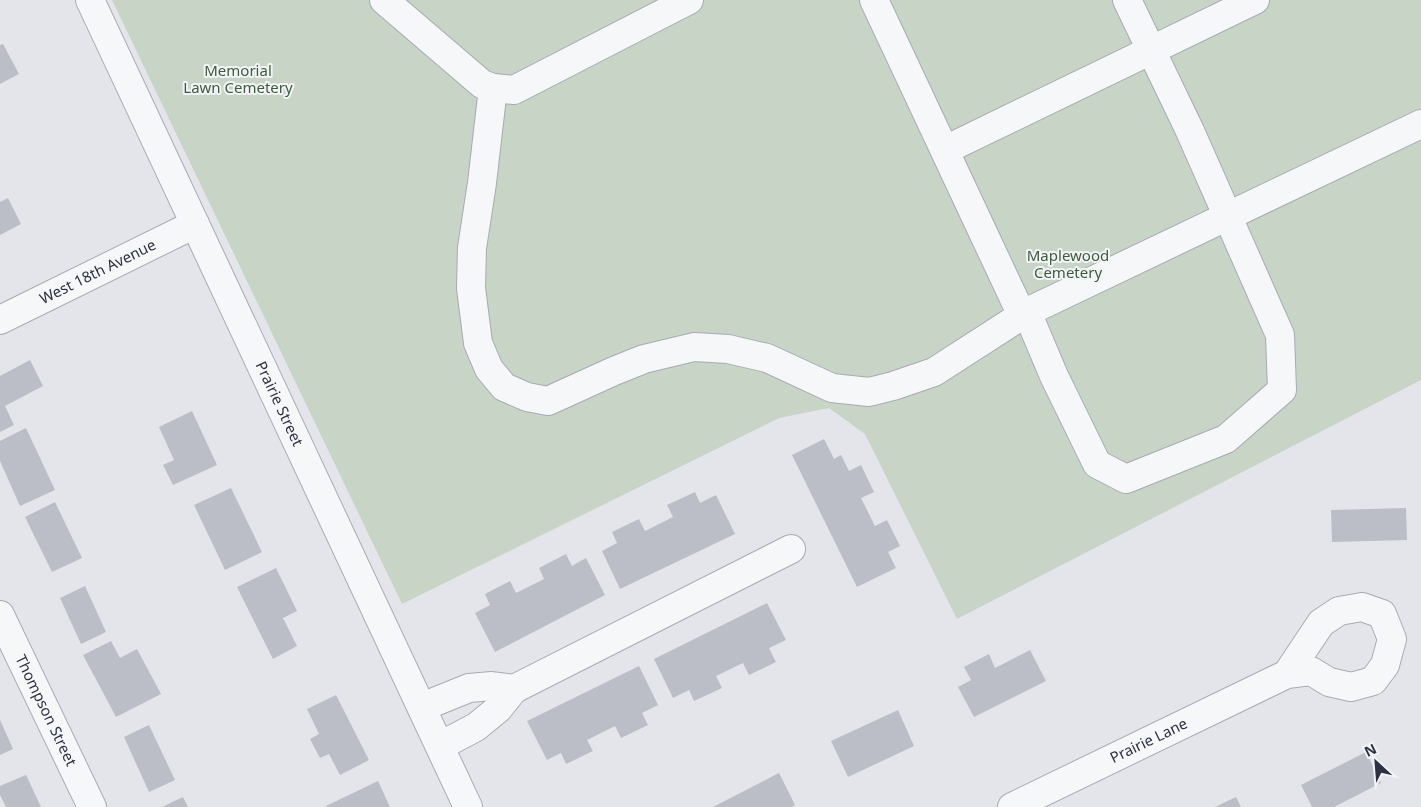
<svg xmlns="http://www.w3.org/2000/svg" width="1421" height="807" font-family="'Noto Sans',sans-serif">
  <rect width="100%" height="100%" fill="#e4e5ea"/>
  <polygon fill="#c7d4c6" points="112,0 1421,0 1421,380 957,619 865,434 829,408 779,418 402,604"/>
  <g fill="#bbbec7">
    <polygon points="3,44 19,74 0,84 0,45"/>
    <polygon points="8,198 21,224 0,235 0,202"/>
    <polygon points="30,360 43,386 5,406 14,425 0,432 0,376"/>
    <polygon points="192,411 217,465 173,485 163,465 174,460 159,427"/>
    <polygon points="26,428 55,490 20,506 0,461 0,441"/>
    <polygon points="824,439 834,459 841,455 849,471 861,465 874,492 861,498 875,526 887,520 900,546 888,552 896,568 857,587 792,455"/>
    <polygon points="231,488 262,552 225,570 194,505"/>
    <polygon points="695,492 700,503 716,495 735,534 620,589 602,551 617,543 612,532 639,519 645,531 673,517 667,505"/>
    <polygon points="55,502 82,558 52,572 25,517"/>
    <polygon points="1406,508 1407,540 1332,542 1331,510"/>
    <polygon points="566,554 572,566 586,558 605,595 495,652 475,613 490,605 485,594 510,581 516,593 544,579 539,568"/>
    <polygon points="276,568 297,611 283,618 297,646 273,659 237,587"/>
    <polygon points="85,586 106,632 81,644 60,598"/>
    <polygon points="767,603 786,640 769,648 776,662 749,675 743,663 716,676 722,688 694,701 689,690 673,698 654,659"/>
    <polygon points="111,641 120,658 137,649 161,694 116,717 83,655"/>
    <polygon points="1030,650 1046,681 974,717 958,687 971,680 964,667 989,654 995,668"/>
    <polygon points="639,666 658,705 642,713 648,725 621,738 615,726 587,740 593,751 566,764 561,753 547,760 527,721"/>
    <polygon points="336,695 369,760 340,775 329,754 320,758 310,739 319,734 307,709"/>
    <polygon points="898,710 914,746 848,777 831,741"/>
    <polygon points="0,720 13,749 0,755"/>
    <polygon points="149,725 175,780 149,792 124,737"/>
    <polygon points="1366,752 1381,783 1334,807 1312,807 1301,785"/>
    <polygon points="779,773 795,805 792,807 713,807"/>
    <polygon points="26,775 41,807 6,807 0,795 0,786"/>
    <polygon points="378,781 390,807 327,807 326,806"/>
    <polygon points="183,797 188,807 162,807"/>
    <polygon points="1236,797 1241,807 1215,807"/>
  </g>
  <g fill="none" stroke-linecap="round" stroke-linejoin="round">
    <defs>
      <g id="minor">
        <path id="s1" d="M90 0 468 807"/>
        <polyline points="384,0 482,84 493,88 514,90 689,0"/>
        <polyline points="874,0 1017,305 1027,312 1054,376 1097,464 1126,479 1226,439 1282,390 1280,335 1190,131 1127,0"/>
        <polyline points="493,88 482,183 472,248 471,288 478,343 489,369 504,387 527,397 548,401 614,371 644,359 694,347 728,349 767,358 832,388 869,392 893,386 934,372 1027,312 1421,124"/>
        <polyline points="945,150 1255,0"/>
        <path id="s2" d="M0 320 195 224"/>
        <path id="s3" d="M0 615 92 807"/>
        <polyline points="422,707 469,688 492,686 514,689 791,549"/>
        <polyline points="440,746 476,727 498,709 514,689"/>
        <path id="s4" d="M1012 807 1287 674 1311 671 1329 682 1351 687 1373 681 1385 665 1392 639 1382 614 1362 607 1339 611 1321 623 1287 674"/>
      </g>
    </defs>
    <use href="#minor" stroke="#a9abb4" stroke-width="30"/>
    <use href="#minor" stroke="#f6f7f9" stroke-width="28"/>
  </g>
  <g text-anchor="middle" stroke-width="4" stroke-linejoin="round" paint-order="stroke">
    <g font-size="15" fill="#3c5c3b" stroke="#f3f4f8">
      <text x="238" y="76">Memorial<tspan x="238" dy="17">Lawn Cemetery</tspan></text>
      <text x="1068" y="261">Maplewood<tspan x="1068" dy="17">Cemetery</tspan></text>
    </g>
    <g font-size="15" fill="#2d3141" stroke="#f3f4f8">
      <text dy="5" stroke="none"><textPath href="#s2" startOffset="109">West 18th Avenue</textPath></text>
      <text dy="5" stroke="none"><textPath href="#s1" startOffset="446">Prairie Street</textPath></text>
      <text dy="5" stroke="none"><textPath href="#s3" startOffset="106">Thompson Street</textPath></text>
      <text dy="5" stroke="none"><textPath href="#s4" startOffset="152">Prairie Lane</textPath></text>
    </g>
  </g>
  <g transform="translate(1376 762) rotate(334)" stroke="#f3f4f8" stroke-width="4" paint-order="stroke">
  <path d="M0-4L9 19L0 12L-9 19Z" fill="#2d3141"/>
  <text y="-8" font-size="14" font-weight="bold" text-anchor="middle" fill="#2d3141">N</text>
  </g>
</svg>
